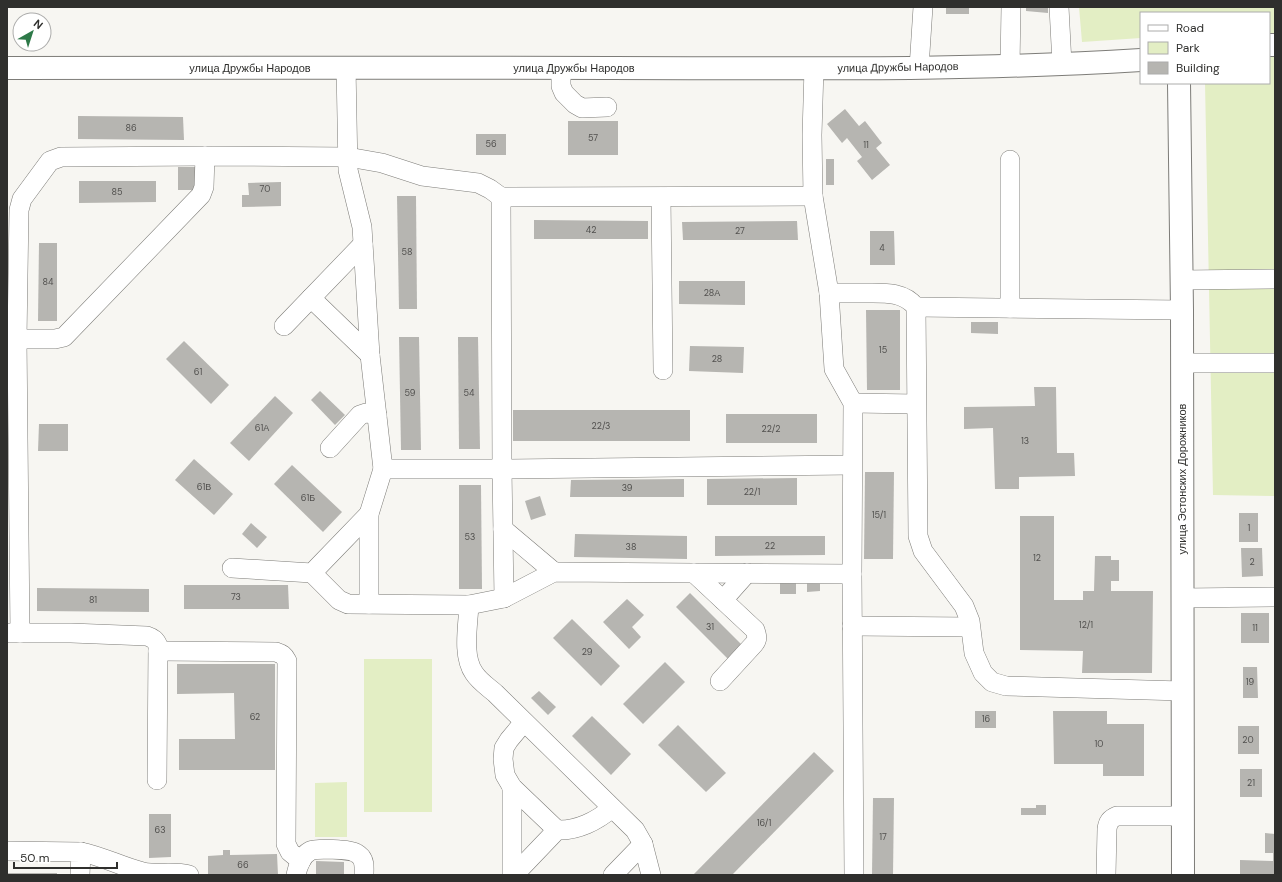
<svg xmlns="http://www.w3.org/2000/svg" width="1282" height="882" font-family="'DM Sans',sans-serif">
  <rect width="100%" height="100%" fill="#f7f6f2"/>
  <g fill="#e3eec4">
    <polygon points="1079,7 1275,7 1275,496 1213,495 1205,83 1269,83 1269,13 1141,13 1141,38 1082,42"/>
    <rect x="364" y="659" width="68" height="153"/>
    <polygon points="347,782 347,837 315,837 315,783"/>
  </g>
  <g fill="#b6b5b1">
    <rect x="946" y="7" width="23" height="7"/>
    <polygon points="1026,7 1048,7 1048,13 1026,11"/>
    <polygon points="845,109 859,126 865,121 882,143 876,148 890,165 872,180 857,161 862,157 847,138 842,143 827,124"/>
    <polygon points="78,116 183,117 184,140 78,139"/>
    <rect x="568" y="121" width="50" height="34"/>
    <rect x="476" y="134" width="30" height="21"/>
    <rect x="826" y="159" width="8" height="26"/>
    <rect x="178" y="167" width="21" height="23"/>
    <polygon points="79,181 156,181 156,202 79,203"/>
    <polygon points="281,182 281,206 242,207 242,195 249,195 248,183"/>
    <polygon points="397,196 416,196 417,309 399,309"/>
    <polygon points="534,220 648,221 648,239 534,239"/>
    <polygon points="797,221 798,240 683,240 682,222"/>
    <polygon points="870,231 894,231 895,265 870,265"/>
    <polygon points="39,243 57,243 57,321 38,321"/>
    <polygon points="679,281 745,281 745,305 679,304"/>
    <polygon points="866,310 900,310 900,390 867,390"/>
    <polygon points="971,322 998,322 998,334 971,333"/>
    <polygon points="399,337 419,337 421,450 401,450"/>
    <polygon points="458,337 478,337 480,449 459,449"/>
    <polygon points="184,341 229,385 211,404 166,359"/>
    <polygon points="690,346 744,347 743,373 689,371"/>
    <polygon points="1034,387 1056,387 1057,453 1074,453 1075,476 1019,477 1019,489 995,489 993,428 964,429 964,407 1035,406"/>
    <polygon points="320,391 345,415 335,425 311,400"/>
    <polygon points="275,396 293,413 249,461 230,443"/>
    <rect x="513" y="410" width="177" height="31"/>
    <rect x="726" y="414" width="91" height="29"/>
    <polygon points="39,424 68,424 68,451 38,451"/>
    <polygon points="194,459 233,494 214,515 175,480"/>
    <polygon points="292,465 342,512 323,532 274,484"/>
    <polygon points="865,472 894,472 893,559 864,559"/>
    <polygon points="797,478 797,505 707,505 707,479"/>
    <polygon points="684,479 684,497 570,497 571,480"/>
    <polygon points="459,485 481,485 482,589 459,589"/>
    <polygon points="540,496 546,515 531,520 525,501"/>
    <rect x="1239" y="513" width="19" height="29"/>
    <polygon points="1020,516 1054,516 1054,600 1083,600 1083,591 1094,591 1095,556 1111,556 1111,560 1119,560 1119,581 1111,581 1111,591 1153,591 1152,673 1082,673 1083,651 1020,650"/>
    <polygon points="251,523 267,537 257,548 242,534"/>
    <polygon points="575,534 687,536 687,559 574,557"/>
    <polygon points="715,536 825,536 825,555 715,556"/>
    <polygon points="1241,548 1262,548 1263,576 1242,577"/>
    <polygon points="807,580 820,580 820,591 807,592"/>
    <rect x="780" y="583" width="16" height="11"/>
    <polygon points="184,585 288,585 289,609 184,609"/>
    <polygon points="37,588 149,589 149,612 37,611"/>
    <polygon points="690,593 744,647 730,661 676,607"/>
    <polygon points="627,599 644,615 632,627 641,637 629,649 603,622"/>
    <rect x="1241" y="613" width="28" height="30"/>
    <polygon points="572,619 620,666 601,686 553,638"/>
    <polygon points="665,662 685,682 643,724 623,704"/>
    <polygon points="177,664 275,664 275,770 179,770 179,739 235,739 234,693 177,694"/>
    <polygon points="1243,667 1257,667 1258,698 1243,698"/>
    <polygon points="539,691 556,707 548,715 531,698"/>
    <rect x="975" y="711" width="21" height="17"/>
    <polygon points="1053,711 1107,711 1107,724 1144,724 1144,776 1103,776 1103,764 1054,764"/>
    <polygon points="592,716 631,754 611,775 572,736"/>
    <polygon points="678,725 726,773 706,792 658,745"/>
    <rect x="1238" y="726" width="21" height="28"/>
    <polygon points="814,752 834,771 732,875 693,875"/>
    <rect x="1240" y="769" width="22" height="28"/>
    <polygon points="873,798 894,798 893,875 872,875"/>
    <polygon points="1036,805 1046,805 1046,815 1021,815 1021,808 1036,808"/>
    <polygon points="149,814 171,814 171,857 149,858"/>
    <polygon points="1265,833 1275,834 1275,875 1240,875 1240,860 1273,861 1273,853 1265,853"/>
    <polygon points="223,850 230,850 230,855 277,854 278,875 208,875 208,856 223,855"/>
    <polygon points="316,861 344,862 344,875 316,875"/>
    <rect x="7" y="873" width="50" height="2"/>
  </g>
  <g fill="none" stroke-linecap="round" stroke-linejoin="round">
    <defs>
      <g id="minor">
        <polyline points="1059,7 1062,64"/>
        <polyline points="1010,66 1011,7"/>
        <polyline points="346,67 348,170 362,227 370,355 383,469 502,469 501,197 813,196 812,135 814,68"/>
        <polyline points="561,68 561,86 564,93 575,104 582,108 607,107"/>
        <polyline points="919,68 923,7"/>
        <path d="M813 196 829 293C840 293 852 293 864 293 883 293 903 291 916 307L918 536 923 551 964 606 970 621 974 653 983 673 992 682 1006 686 1182 691"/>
        <polyline points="661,197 663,370"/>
        <polyline points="1181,280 1275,279"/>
        <polyline points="829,293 834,369 853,403 852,574 854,875"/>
        <polyline points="311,298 370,355"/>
        <polyline points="916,307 1182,310"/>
        <polyline points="1010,308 1010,160"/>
        <polyline points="284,326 363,244"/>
        <polyline points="7,339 55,339 64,337 201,195 204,187 205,156 348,157 382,163 422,176 478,183 490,189 501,197"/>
        <polyline points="1182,363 1275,363"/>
        <polyline points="853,403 916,404"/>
        <polyline points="330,448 360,415 366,413 377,415"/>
        <polyline points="503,529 554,572"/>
        <polyline points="232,568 312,573 369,514"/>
        <polyline points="312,573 339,600 348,604 469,605 504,598 554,572 852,574"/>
        <path d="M694 573 755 630C757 636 758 639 754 644L720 681"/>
        <polyline points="504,598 502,469 852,465"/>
        <polyline points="1182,598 1275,597"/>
        <polyline points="723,600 747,573"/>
        <polyline points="369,604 369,514 383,469"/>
        <path d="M469 605C468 626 462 656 474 673 479 681 488 687 495 693L635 830 643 844 651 875"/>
        <polyline points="852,626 970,627"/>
        <path d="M9 633H71L147 636C153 638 156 640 158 646L157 780"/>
        <polyline points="20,633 17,339 19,210 22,199 50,161 61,157 205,156"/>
        <path d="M158 651 276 652C282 654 284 655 287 661L286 844 290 852 301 861"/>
        <polyline points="524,722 509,740 504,748 503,759 505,775 512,787 557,830"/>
        <polyline points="7,851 81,852 80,875"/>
        <path d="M81 852C102 856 122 867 143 872 158 875 174 871 189 875"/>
        <path d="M296 875C298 866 301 856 310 851 316 848 350 849 356 853 357 853 360 856 361 857 365 862 364 868 364 875"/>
        <polyline points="512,875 512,787"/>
        <path d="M514 875 557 830C577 831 597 821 612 808"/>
        <polyline points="613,875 643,844"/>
        <path d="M1106 875 1107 829C1108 822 1110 819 1117 816H1183"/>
      </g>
      <g id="major">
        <polyline points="1269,45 1275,45"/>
        <path d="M7 68C208 68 410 67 611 68 788 68 965 71 1141 60"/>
        <polyline points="1179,83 1182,310 1183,875"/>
      </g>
    </defs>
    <use href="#minor" stroke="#7d7c78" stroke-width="20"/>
    <use href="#major" stroke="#7d7c78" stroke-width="24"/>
    <use href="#minor" stroke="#fff" stroke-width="19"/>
    <use href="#major" stroke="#fff" stroke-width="22"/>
  </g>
  <g text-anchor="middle" stroke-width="4" stroke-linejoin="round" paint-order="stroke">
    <g font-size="9" fill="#51504e">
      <text x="131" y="131">86</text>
      <text x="593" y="141">57</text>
      <text x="491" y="147">56</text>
      <text x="866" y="148">11</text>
      <text x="265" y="192">70</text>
      <text x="117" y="195">85</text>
      <text x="591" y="233">42</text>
      <text x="740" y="234">27</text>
      <text x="882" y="251">4</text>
      <text x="407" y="255">58</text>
      <text x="48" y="285">84</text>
      <text x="712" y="296">28А</text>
      <text x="883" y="353">15</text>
      <text x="717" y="362">28</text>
      <text x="198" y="375">61</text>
      <text x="410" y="396">59</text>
      <text x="469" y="396">54</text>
      <text x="601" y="429">22/3</text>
      <text x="262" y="431">61А</text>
      <text x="771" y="432">22/2</text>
      <text x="1025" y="444">13</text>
      <text x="204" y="490">61В</text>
      <text x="627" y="491">39</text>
      <text x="752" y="495">22/1</text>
      <text x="308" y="501">61Б</text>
      <text x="879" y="518">15/1</text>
      <text x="1249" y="531">1</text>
      <text x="470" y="540">53</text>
      <text x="770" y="549">22</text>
      <text x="631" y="550">38</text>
      <text x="1037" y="561">12</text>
      <text x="1252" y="565">2</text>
      <text x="236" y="600">73</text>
      <text x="93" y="603">81</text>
      <text x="1086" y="628">12/1</text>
      <text x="710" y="630">31</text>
      <text x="1255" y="631">11</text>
      <text x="587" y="655">29</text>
      <text x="1250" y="685">19</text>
      <text x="255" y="720">62</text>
      <text x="986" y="722">16</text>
      <text x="1248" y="743">20</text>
      <text x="1099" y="747">10</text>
      <text x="1251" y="786">21</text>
      <text x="764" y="826">16/1</text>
      <text x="160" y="833">63</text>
      <text x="883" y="840">17</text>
      <text x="243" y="868">66</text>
    </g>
    <g font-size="11" fill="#2f2f2d" stroke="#fff">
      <text transform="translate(898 67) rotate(-1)" y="4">улица Дружбы Народов</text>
      <text x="250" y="72">улица Дружбы Народов</text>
      <text x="574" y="72">улица Дружбы Народов</text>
      <text transform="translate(1182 479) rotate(-90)" y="4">улица Эстонских Дорожников</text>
    </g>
  </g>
  <rect width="1282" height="882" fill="none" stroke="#2f2f2d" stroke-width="16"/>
  <rect x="1140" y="12" width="130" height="72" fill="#ffffff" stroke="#acacab"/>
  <rect x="1148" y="25" width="20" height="6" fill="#ffffff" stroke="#acacab"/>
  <text x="1176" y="32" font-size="12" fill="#2f2f2d">Road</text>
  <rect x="1148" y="42" width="20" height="12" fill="#e3eec4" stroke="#acacab"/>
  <text x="1176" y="52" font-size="12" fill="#2f2f2d">Park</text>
  <rect x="1148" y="62" width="20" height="12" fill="#b6b5b1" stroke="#acacab"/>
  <text x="1176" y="72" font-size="12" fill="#2f2f2d">Building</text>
  <g transform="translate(32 32) rotate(39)"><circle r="19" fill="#ffffff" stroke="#acacab"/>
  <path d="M0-3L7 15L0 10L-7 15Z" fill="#2d7948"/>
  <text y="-6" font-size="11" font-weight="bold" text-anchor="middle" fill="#2f2f2d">N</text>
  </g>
  <path d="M14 862v6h103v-6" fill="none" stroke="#2f2f2d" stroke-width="2"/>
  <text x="20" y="862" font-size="12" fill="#2f2f2d" stroke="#ffffff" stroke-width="3" paint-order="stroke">50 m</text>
</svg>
